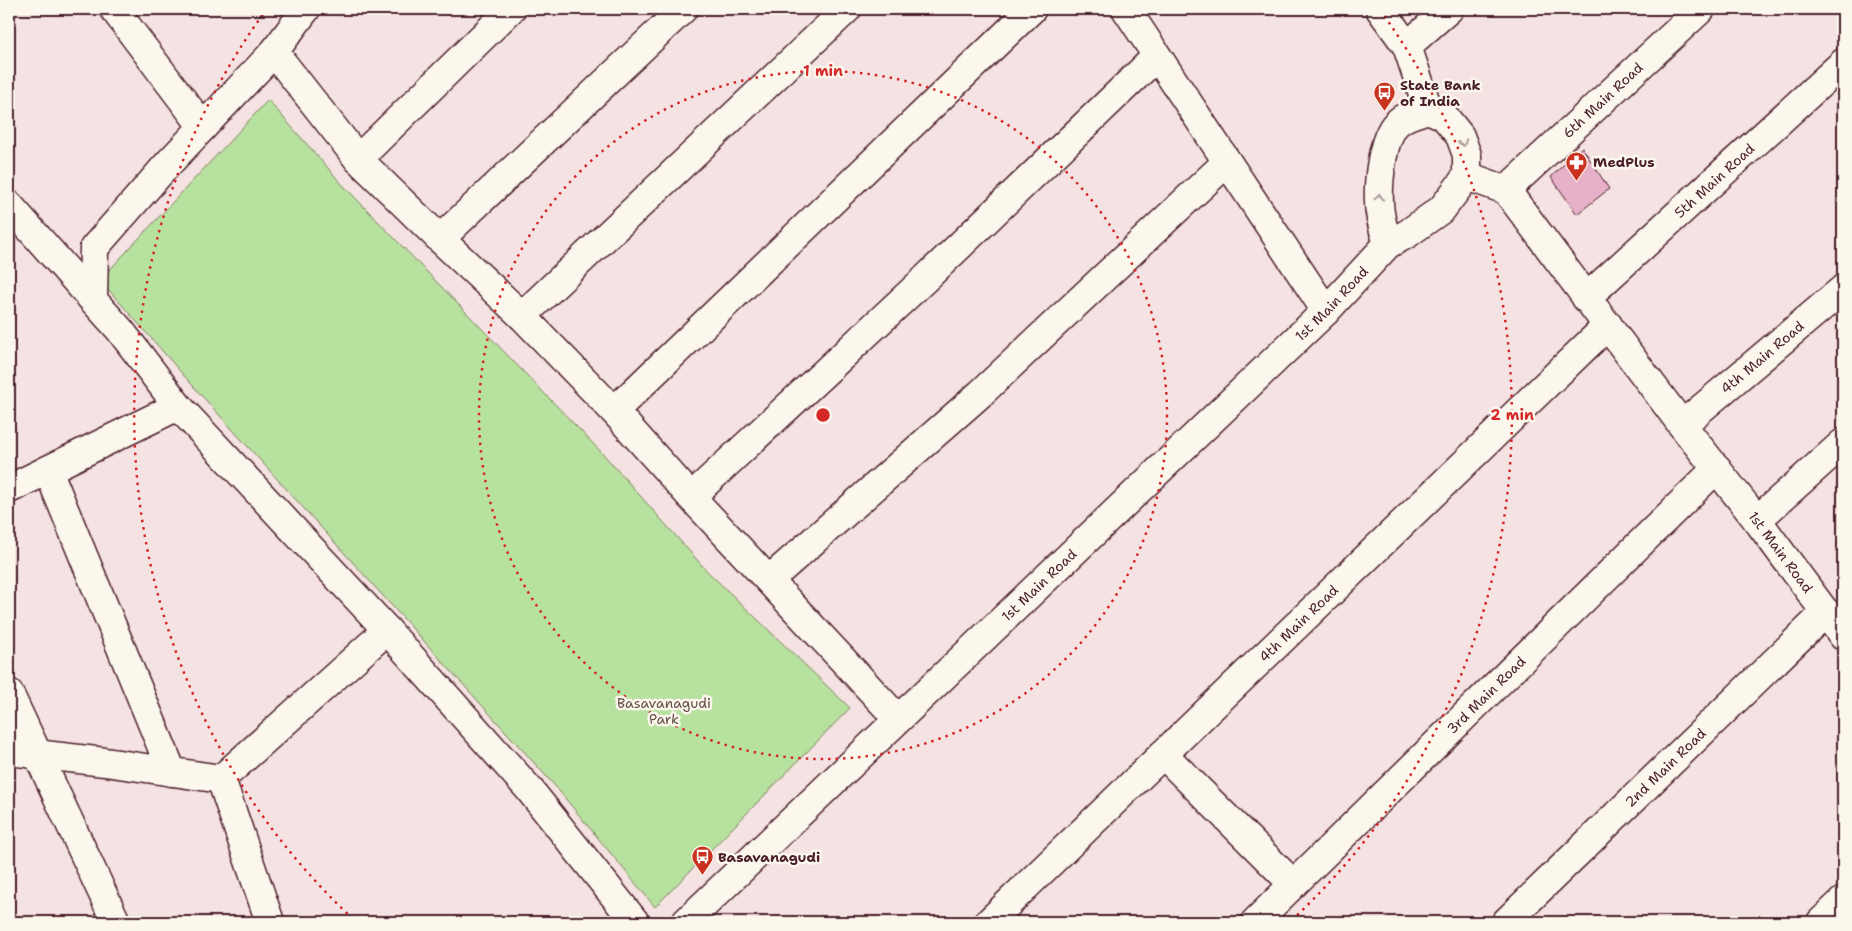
<svg xmlns="http://www.w3.org/2000/svg" width="1852" height="931" font-family="'Shantell Sans',sans-serif">
  <rect width="100%" height="100%" fill="#f5e2e2"/>
  <filter id="ink" filterUnits="userSpaceOnUse"><feTurbulence type="fractalNoise" baseFrequency=".02" numOctaves="2"/><feDisplacementMap in="SourceGraphic" scale="10" xChannelSelector="R" yChannelSelector="G"/><feConvolveMatrix kernelMatrix="1 2 1 2 8 2 1 2 1" color-interpolation-filters="sRGB"/></filter>
  <g filter="url(#ink)">
    <polygon fill="#b7e19e" stroke="#808064" points="268,100 342,184 604,455 707,571 850,708 655,907 555,786 193,386 100,280"/>
    <polygon fill="#e7b1c9" stroke="#4a1f2b" points="1582,147 1609,189 1577,214 1551,177"/>
    <g fill="none" stroke-linecap="round" stroke-linejoin="round">
      <defs>
        <g id="street">
          <polyline points="114,9 203,127"/>
          <polyline points="306,9 274,52 166,166 94,248 93,300 120,330 178,406 387,630 529,789 635,922"/>
          <polyline points="1126,9 1326,311"/>
          <polyline points="274,52 358,159 440,239 522,316 614,411 691,497 898,719"/>
          <polyline points="358,159 511,9"/>
          <path id="s1" d="M1467 176 1506 190 1682 425 1757 520 1843 636"/>
          <path id="s2" d="M1506 190 1701 9"/>
          <polyline points="9,205 93,300"/>
          <polyline points="440,239 683,9"/>
          <path id="s3" d="M1586 298 1843 63"/>
          <polyline points="522,316 847,9"/>
          <polyline points="614,411 1032,9"/>
          <path id="s4" d="M1682 425 1843 289"/>
          <polyline points="48,470 172,772"/>
          <polyline points="9,489 178,406"/>
          <polyline points="691,497 925,279 1157,56"/>
          <polyline points="1757,520 1843,443"/>
          <polyline points="769,580 980,394 1227,162"/>
          <polyline points="9,693 116,922"/>
          <polyline points="9,751 105,762 221,779"/>
          <polyline points="1163,754 1293,884"/>
          <polyline points="221,779 387,630"/>
          <polyline points="221,779 270,922"/>
          <path id="s5" d="M989 922 1608 325"/>
          <path id="s6" d="M1255 922 1717 468"/>
          <path id="s7" d="M1506 922 1826 612"/>
          <polyline points="1821,922 1843,901"/>
        </g>
        <g id="secondary">
          <polyline points="1380,9 1407,46 1428,109"/>
          <polyline points="1407,46 1449,9"/>
          <path id="s8" d="M686 922 1326 311 1388 244 1407 234 1442 209 1467 176V155L1460 136 1444 116 1428 109C1417 113 1404 115 1396 124 1382 139 1378 182 1379 202 1379 217 1384 231 1388 244"/>
        </g>
      </defs>
      <use href="#street" stroke="#4a1f2b" stroke-width="31"/>
      <use href="#secondary" stroke="#4a1f2b" stroke-width="31"/>
      <use href="#street" stroke="#fbf7ec" stroke-width="28"/>
      <use href="#secondary" stroke="#fbf7ec" stroke-width="28"/>
    </g>
    <defs><path id="oneway-chevron" d="M-2-3.5L2.5 0L-2 3.5" fill="none" stroke-width="1.6" stroke-linecap="round" stroke-linejoin="round" transform="scale(1.25)"/></defs>
    <g stroke="#ab9695">
      <use href="#oneway-chevron" transform="translate(1463 143) rotate(71)"/>
      <use href="#oneway-chevron" transform="translate(1379 197) rotate(-87)"/>
    </g>
  </g>
  <g fill="none" stroke="#d62828" stroke-width="2.5" stroke-dasharray="2.5 5">
    <circle cx="823" cy="415" r="344"/>
    <path d="M353 919A689 689 0 0 1 266 10M1380 10A689 689 0 0 1 1293 919"/>
  </g>
  <defs>
    <symbol id="bus-pin" viewBox="-11 -11 22 30"><path d="M0 17L-7.5 6A9.5 9.5 0 1 1 7.5 6Z" fill="#c8321e" stroke="#fbf7ec"/><path d="M-5-6H5V4H4V6H2V4H-2V6H-4V4H-5ZM-3.5-4V0h7V-4ZM-3.5 1.2v1.5H-2V1.2ZM2 1.2v1.5H3.5V1.2Z" fill="#fff"/></symbol>
    <symbol id="pharmacy-pin" viewBox="-11 -11 22 30"><path d="M0 17L-7.5 6A9.5 9.5 0 1 1 7.5 6Z" fill="#c8321e" stroke="#fbf7ec"/><path d="M-2-6h4v4h4v4h-4v4h-4v-4h-4v-4h4Z" fill="#fff"/></symbol>
  </defs>
  <g fill-rule="evenodd">
    <use href="#bus-pin" x="1372" y="80" width="25" height="34"/>
    <use href="#pharmacy-pin" x="1564" y="150" width="25" height="34"/>
    <use href="#bus-pin" x="690" y="844" width="25" height="34"/>
  </g>
  <g text-anchor="middle" stroke-width="5" stroke-linejoin="round" paint-order="stroke">
    <g font-size="14" font-weight="bold" fill="#4a1f2b" stroke="#fbf7ec" text-anchor="start">
      <text x="1400" y="90">State Bank<tspan x="1400" dy="16">of India</tspan></text>
      <text x="1593" y="167">MedPlus</text>
      <text x="718" y="862">Basavanagudi</text>
    </g>
    <g font-size="14" fill="#4a1f2b" stroke="#fbf7ec">
      <text dy="5" stroke="none"><textPath href="#s2" startOffset="132">6th Main Road</textPath></text>
      <text dy="5" stroke="none"><textPath href="#s3" startOffset="174">5th Main Road</textPath></text>
      <text dy="5" stroke="none"><textPath href="#s8" startOffset="894">1st Main Road</textPath></text>
      <text dy="5" stroke="none"><textPath href="#s4" startOffset="105">4th Main Road</textPath></text>
      <text dy="5" stroke="none"><textPath href="#s1" startOffset="496">1st Main Road</textPath></text>
      <text dy="5" stroke="none"><textPath href="#s8" startOffset="488">1st Main Road</textPath></text>
      <text dy="5" stroke="none"><textPath href="#s5" startOffset="430">4th Main Road</textPath></text>
      <text dy="5" stroke="none"><textPath href="#s6" startOffset="324">3rd Main Road</textPath></text>
      <text dy="5" stroke="none"><textPath href="#s7" startOffset="222">2nd Main Road</textPath></text>
    </g>
    <g font-size="14" fill="#655048" stroke="#fbf7ec">
      <text x="664" y="708">Basavanagudi<tspan x="664" dy="16">Park</tspan></text>
    </g>
  </g>
  <circle cx="823" cy="415" r="8" fill="#d62828" stroke="#fbf7ec" stroke-width="2.5"/>
  <g font-size="15" text-anchor="middle" font-weight="bold" fill="#d62828" stroke="#fbf7ec" stroke-width="5" stroke-linejoin="round" paint-order="stroke">
    <text x="823" y="76">1 min</text>
    <text x="1512" y="420">2 min</text>
  </g>
  <rect width="1852" height="931" fill="none" stroke="#fbf7ec" stroke-width="30"/>
  <rect x="15" y="15" width="1822" height="901" fill="none" stroke="#4a1f2b" stroke-width="2" filter="url(#ink)"/>
</svg>
